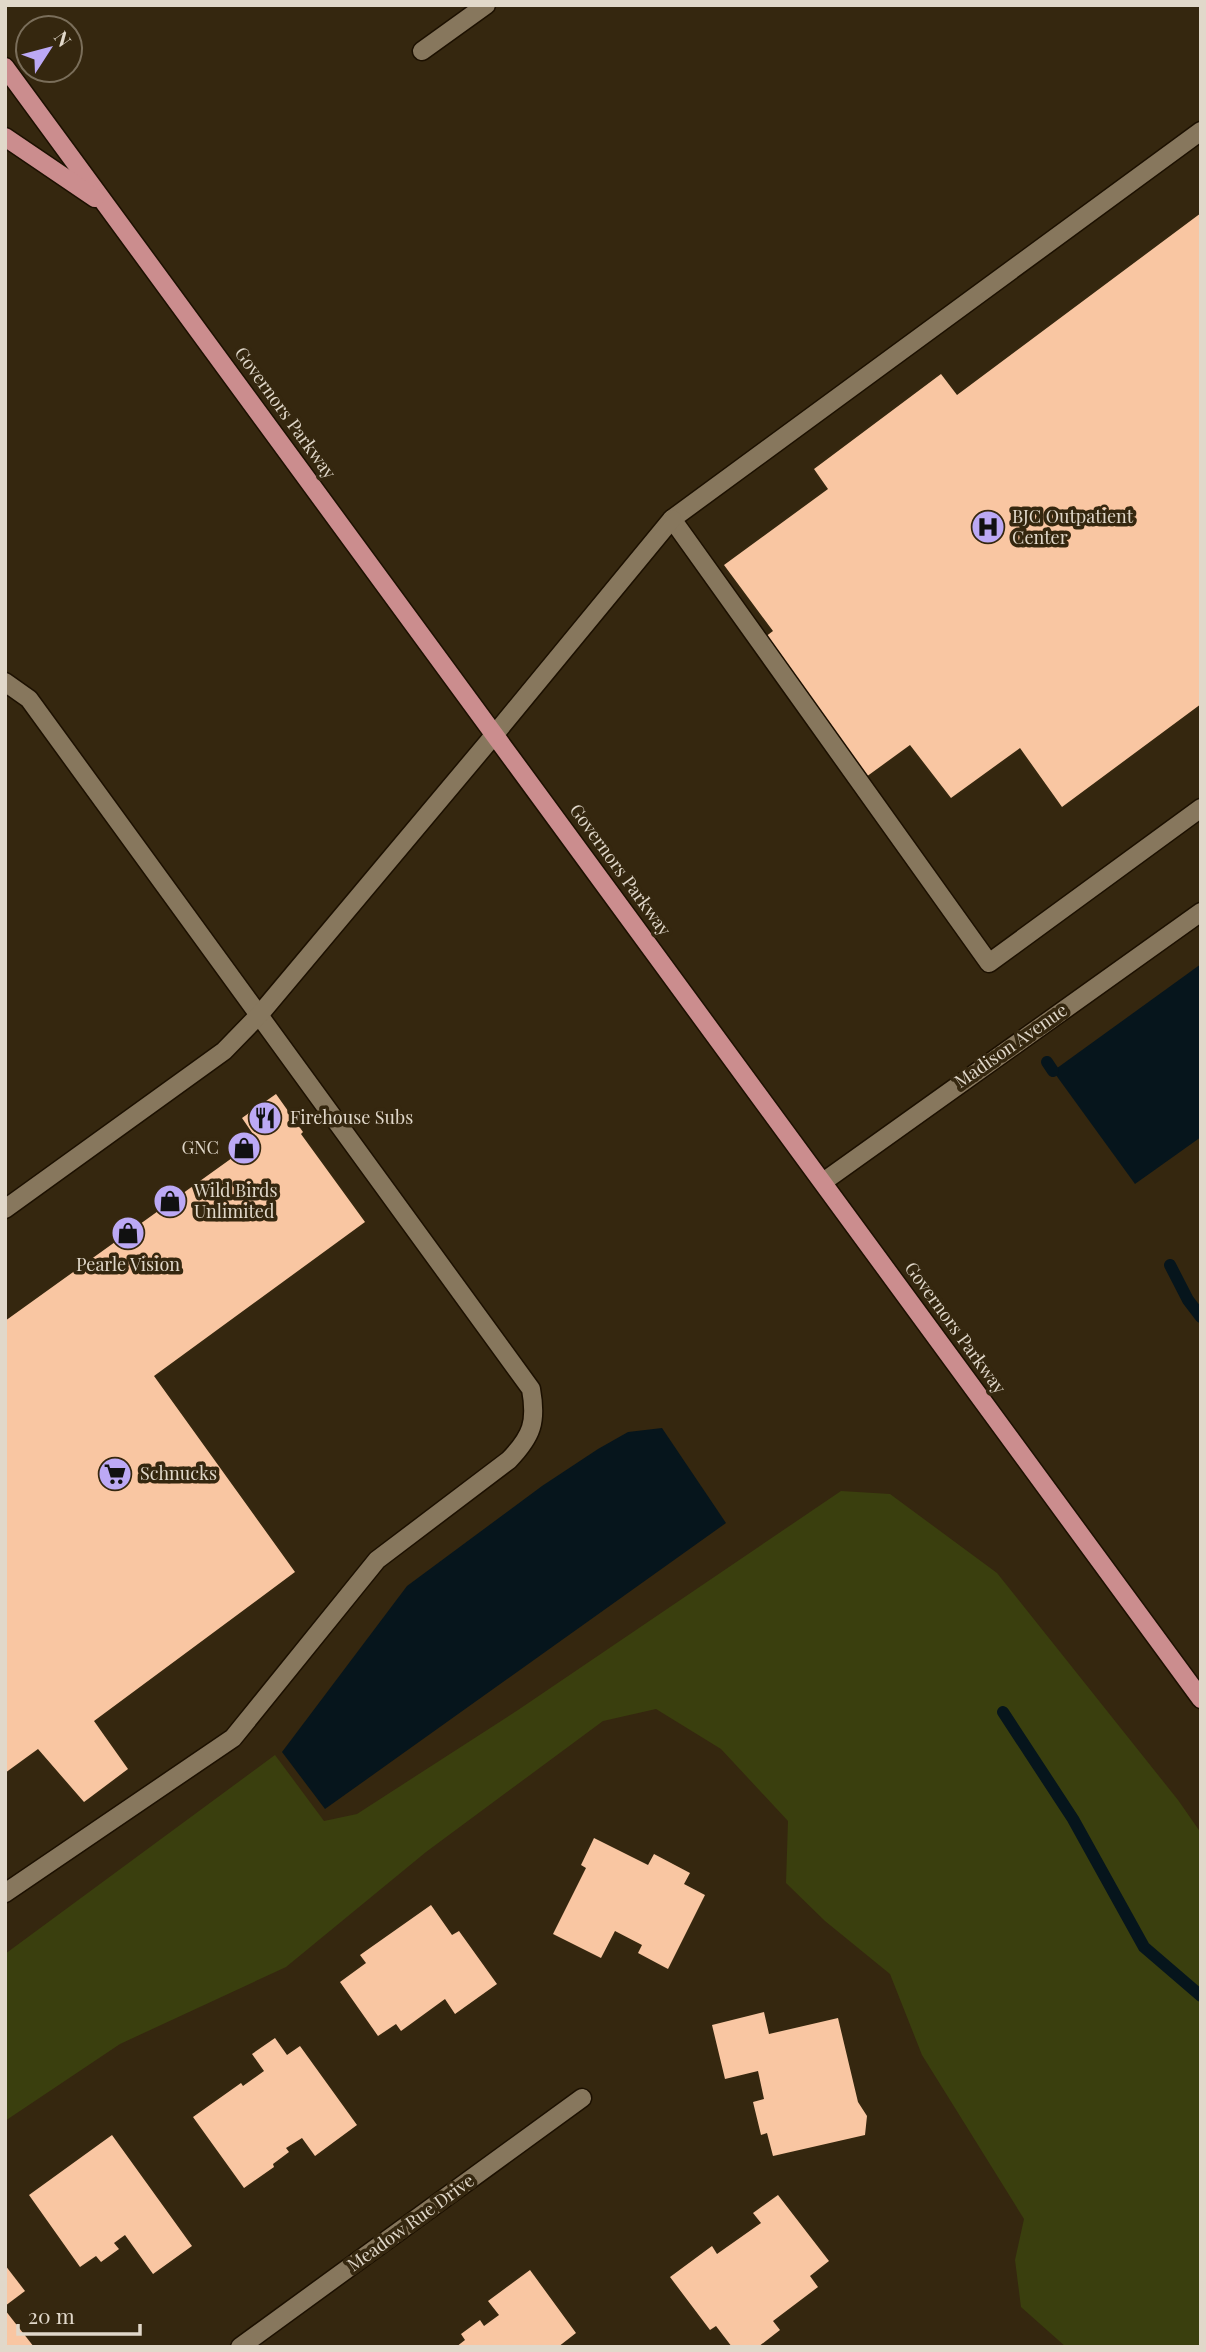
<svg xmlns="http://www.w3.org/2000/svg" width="1206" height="2352" font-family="'Playfair Display',serif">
  <rect width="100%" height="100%" fill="#35270f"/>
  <polygon fill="#3a3f0e" points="841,1491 890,1494 997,1573 1178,1800 1201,1833 1201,2347 1066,2347 1021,2307 1015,2260 1024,2219 922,2055 890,1974 825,1921 786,1883 788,1821 721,1749 656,1709 603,1721 426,1852 286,1967 120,2044 5,2121 5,1954 275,1755 324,1821 357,1814 518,1710"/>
  <g fill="#06151c">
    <polygon points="1201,964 1201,1137 1135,1184 1053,1071"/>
    <polygon points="662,1428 726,1523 325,1809 282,1752 407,1586 542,1486 598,1449 628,1432"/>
  </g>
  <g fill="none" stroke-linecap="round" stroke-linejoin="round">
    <g stroke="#06151c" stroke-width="12">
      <polyline points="1047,1062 1053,1071"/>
      <polyline points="1170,1265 1188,1300 1201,1317"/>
      <polyline points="1003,1712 1073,1819 1144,1947 1201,1996"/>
    </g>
  </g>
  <g fill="#f9c6a2">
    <polygon points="1201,213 1201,704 1062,807 1020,748 951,798 910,745 866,777 765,637 773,631 724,565 828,489 814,469 941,374 957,395"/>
    <polygon points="276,1094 303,1132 301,1134 365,1222 154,1376 295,1572 94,1721 128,1769 84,1802 38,1749 5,1773 5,1321 257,1140 242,1118"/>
    <polygon points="594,1838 648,1865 654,1854 690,1873 684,1884 705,1895 668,1969 638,1953 642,1945 615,1931 601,1958 553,1934 586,1868 581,1865"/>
    <polygon points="431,1905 452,1935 459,1931 497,1984 455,2014 445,1999 401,2031 396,2024 378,2036 340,1982 366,1963 360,1955"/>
    <polygon points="764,2012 769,2034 838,2018 858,2102 867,2116 865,2135 773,2156 767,2133 761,2135 753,2102 764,2099 758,2071 725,2079 712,2025"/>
    <polygon points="275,2038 287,2055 300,2046 357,2125 315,2156 302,2138 286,2148 289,2152 273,2164 274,2167 244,2188 193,2117 241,2083 243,2086 264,2071 252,2054"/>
    <polygon points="112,2135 192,2246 153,2274 125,2235 114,2243 119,2249 101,2262 96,2256 80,2267 29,2195"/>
    <polygon points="778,2195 829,2261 810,2276 818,2287 773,2321 780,2330 758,2347 732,2347 716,2326 710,2330 670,2277 712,2246 717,2254 761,2223 753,2213"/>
    <polygon points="5,2265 25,2291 5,2306"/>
    <polygon points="530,2270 576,2333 558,2347 456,2347 465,2340 461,2334 480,2320 484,2326 499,2315 488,2301"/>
    <polygon points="5,2310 34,2347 5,2347"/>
  </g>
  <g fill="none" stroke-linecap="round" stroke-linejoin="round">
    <defs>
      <g id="lane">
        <polyline points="422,51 486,5"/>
        <polyline points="1201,131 672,519 989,963 1201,808"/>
        <path d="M5 682 29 699 531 1389C537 1422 532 1436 509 1460L377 1560 233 1738 5 1893"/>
        <polyline points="5,1209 224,1051 260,1014 495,734"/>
      </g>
      <g id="street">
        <polyline points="495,734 672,519"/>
        <polyline points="823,1182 1201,912"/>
        <polyline points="240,2347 582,2098"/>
      </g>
      <g id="primary">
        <polyline points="5,67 1201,1699"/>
        <polyline points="5,137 95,198"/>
      </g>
    </defs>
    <use href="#lane" stroke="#1c1000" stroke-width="21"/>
    <use href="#street" stroke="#1c1000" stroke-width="21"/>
    <use href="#primary" stroke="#1c1000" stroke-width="21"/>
    <use href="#lane" stroke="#87775d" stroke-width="18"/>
    <use href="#street" stroke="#87775d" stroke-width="18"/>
    <use href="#primary" stroke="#cb8d8e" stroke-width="18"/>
  </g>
  <defs>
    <symbol id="hospital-disc" viewBox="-11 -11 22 22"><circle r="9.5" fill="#bca9f5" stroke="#35270f"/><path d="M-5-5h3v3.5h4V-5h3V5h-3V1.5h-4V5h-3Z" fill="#111"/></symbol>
    <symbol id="restaurant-disc" viewBox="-11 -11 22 22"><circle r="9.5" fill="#bca9f5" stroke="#35270f"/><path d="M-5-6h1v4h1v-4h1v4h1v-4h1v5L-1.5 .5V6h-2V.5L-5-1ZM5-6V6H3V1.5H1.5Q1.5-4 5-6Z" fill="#111"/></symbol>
    <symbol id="shop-disc" viewBox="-11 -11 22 22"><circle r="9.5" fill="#bca9f5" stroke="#35270f"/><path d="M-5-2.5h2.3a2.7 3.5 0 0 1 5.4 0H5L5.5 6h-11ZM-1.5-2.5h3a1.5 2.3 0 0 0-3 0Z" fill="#111"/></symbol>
    <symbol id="supermarket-disc" viewBox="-11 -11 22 22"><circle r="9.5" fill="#bca9f5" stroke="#35270f"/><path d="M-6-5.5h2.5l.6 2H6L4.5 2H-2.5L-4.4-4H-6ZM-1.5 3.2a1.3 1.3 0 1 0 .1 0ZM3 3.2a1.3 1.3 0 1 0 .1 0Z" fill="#111"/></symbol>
  </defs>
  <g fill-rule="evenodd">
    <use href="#hospital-disc" x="969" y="508" width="38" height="38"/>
    <use href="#restaurant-disc" x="246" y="1099" width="38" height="38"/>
    <use href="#shop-disc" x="225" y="1129" width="38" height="38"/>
    <use href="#shop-disc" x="151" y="1182" width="38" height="38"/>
    <use href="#shop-disc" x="109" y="1214" width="38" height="38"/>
    <use href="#supermarket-disc" x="96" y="1455" width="38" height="38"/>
  </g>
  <g text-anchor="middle" stroke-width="7" stroke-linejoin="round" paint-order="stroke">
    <g font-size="18" fill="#e1d8ca" stroke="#35270f">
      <text transform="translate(285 413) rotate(54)" y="6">Governors Parkway</text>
      <text transform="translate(620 870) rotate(54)" y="6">Governors Parkway</text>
      <text transform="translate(1011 1046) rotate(-35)" y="6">Madison Avenue</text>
      <text transform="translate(955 1328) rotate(54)" y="6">Governors Parkway</text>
      <text transform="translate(411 2223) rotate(-36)" y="6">Meadow Rue Drive</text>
    </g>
    <g font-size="18" fill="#e1d8ca" stroke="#35270f" text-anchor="start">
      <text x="1012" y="523">BJC Outpatient<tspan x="1012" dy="21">Center</tspan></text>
      <text x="290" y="1124">Firehouse Subs</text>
      <text x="219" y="1154" text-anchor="end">GNC</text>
      <text x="194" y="1197">Wild Birds<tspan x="194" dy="21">Unlimited</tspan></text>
      <text x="128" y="1271" text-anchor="middle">Pearle Vision</text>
      <text x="140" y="1480">Schnucks</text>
    </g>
  </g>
  <rect width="1206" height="2352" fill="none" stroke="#e1d8ca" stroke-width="14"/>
  <g transform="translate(49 49) rotate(54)"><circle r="33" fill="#35270f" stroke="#7a6e5a" stroke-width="2"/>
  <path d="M0-5L12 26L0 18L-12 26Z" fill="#bca9f5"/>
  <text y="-10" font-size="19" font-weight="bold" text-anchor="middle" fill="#e1d8ca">N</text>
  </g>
  <path d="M18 2324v10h122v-10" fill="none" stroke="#e1d8ca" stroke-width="3.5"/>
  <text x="28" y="2324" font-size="21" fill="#e1d8ca" stroke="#35270f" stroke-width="5" paint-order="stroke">20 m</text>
</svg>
